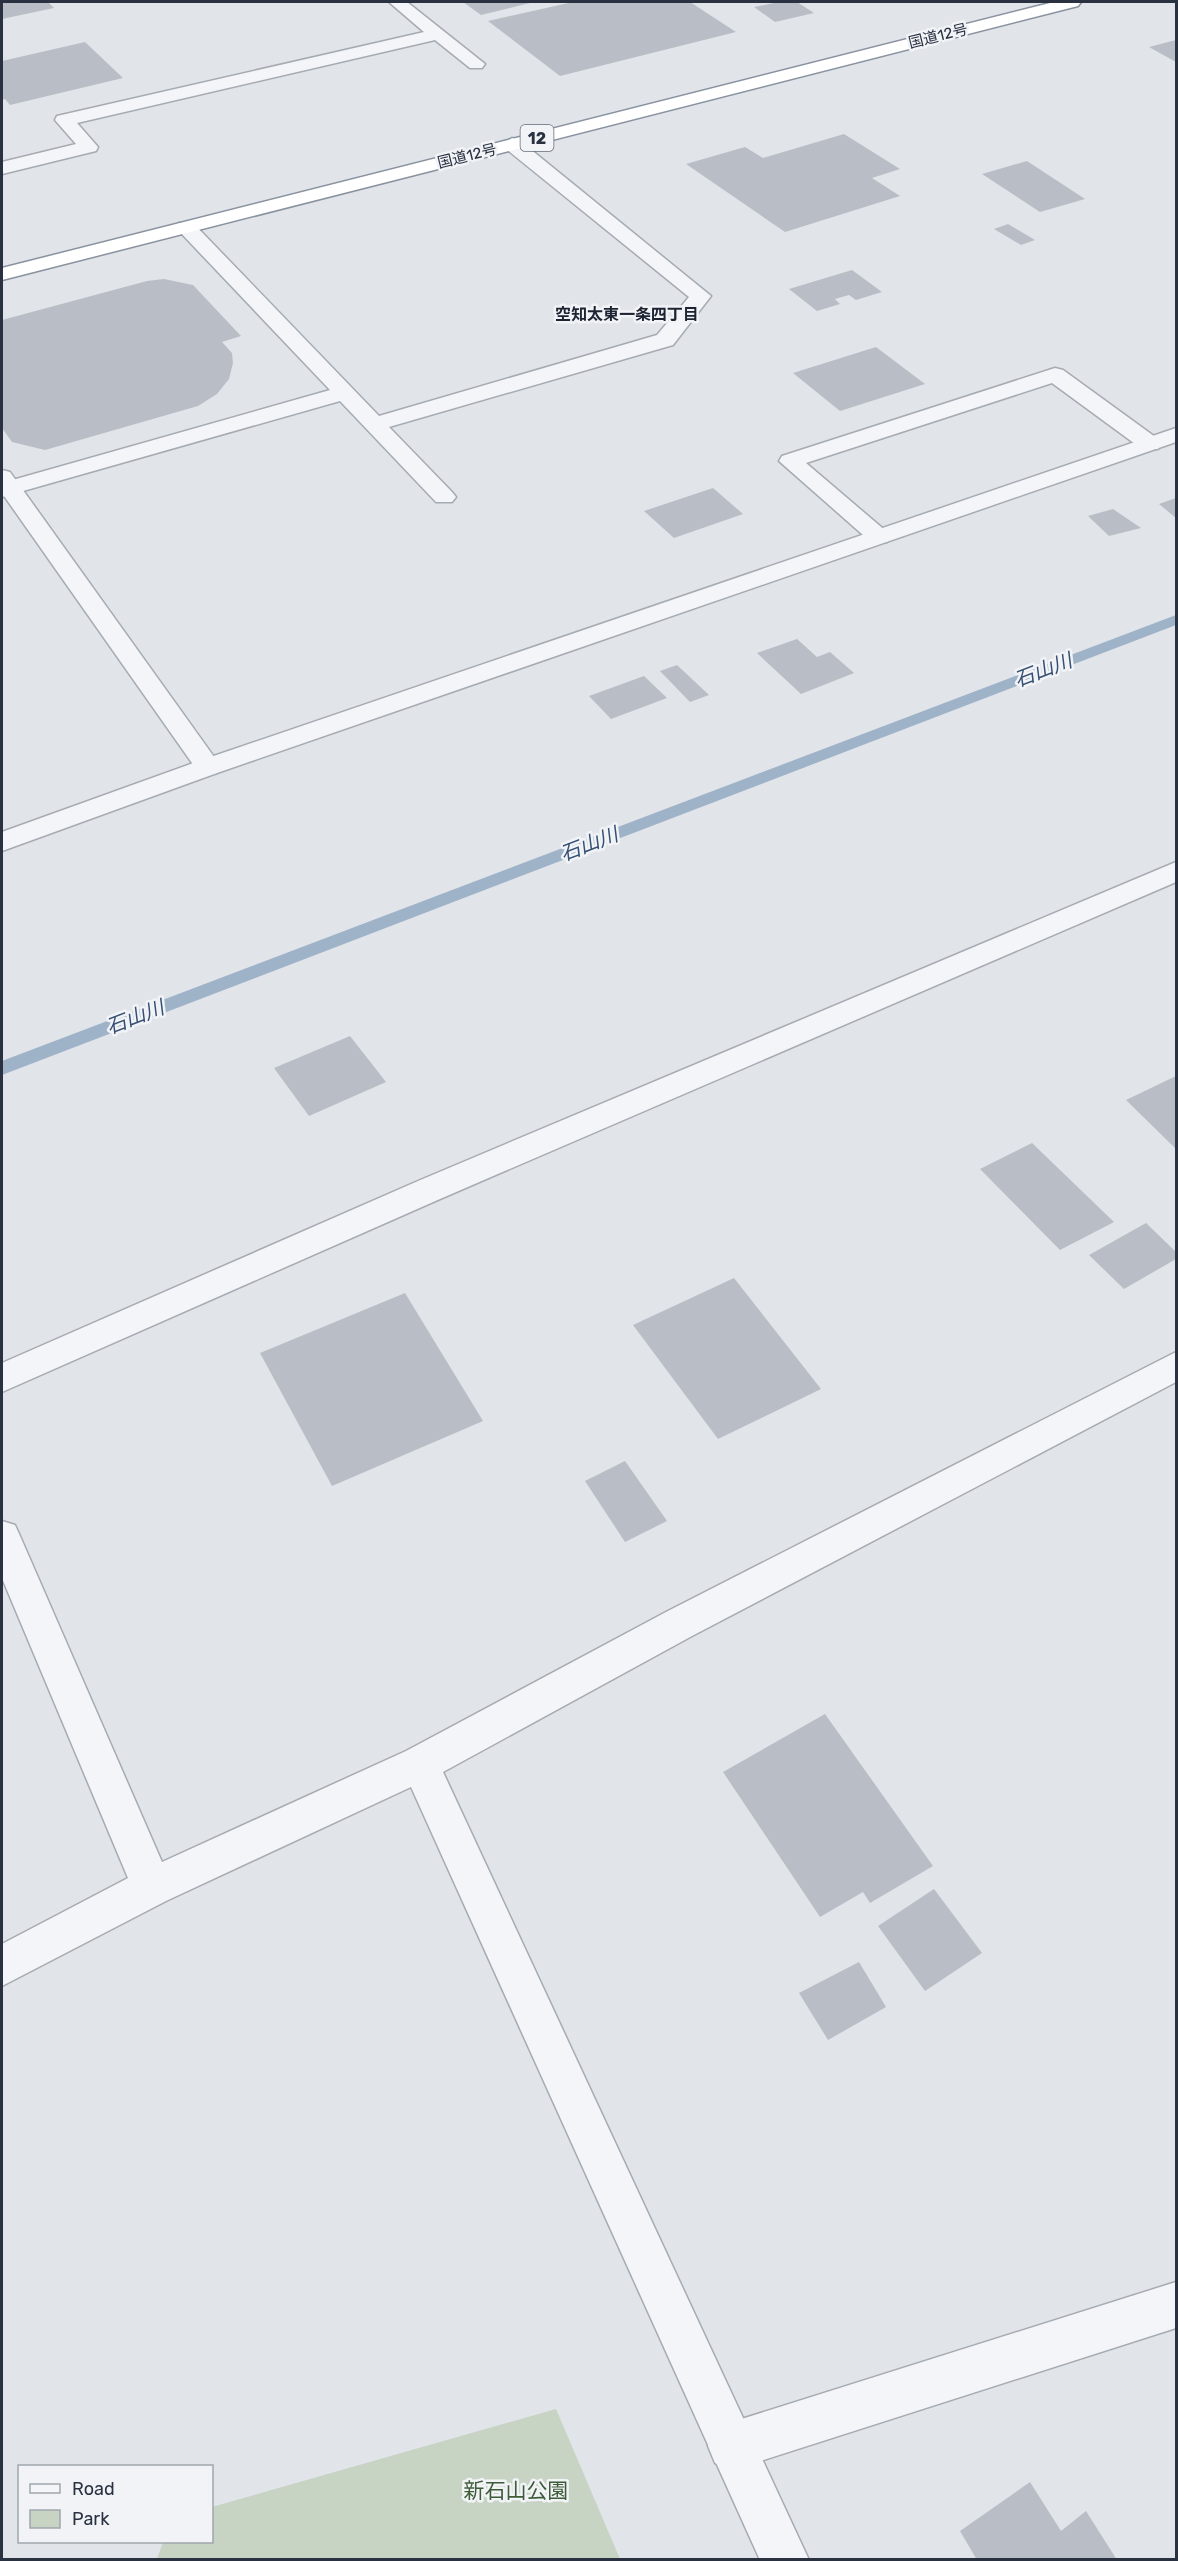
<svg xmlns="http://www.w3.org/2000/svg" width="1178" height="2561" font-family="Rubik,'Noto Sans JP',sans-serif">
  <rect width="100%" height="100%" fill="#e1e4e9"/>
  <polygon fill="#c7d3c3" points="556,2409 620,2559 157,2559 163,2542 212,2542 212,2507"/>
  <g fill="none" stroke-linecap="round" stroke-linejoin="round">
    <polygon fill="#9eb2c8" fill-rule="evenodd" points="1176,615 1176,625 2,1075 2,1061"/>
  </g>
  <g fill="#b9bec6">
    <polygon points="2,2 48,2 54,8 2,19"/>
    <polygon points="463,2 534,2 481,15"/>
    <polygon points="573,2 690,2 736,32 560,76 488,21"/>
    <polygon points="779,2 797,2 814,13 775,22 754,7"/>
    <polygon points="1176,40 1176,62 1149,47"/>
    <polygon points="85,42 123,78 10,105 5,99 2,100 2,61"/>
    <polygon points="844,134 900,169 872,178 900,196 785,232 686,164 745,147 763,158"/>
    <polygon points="1027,161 1085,199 1040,212 982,174"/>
    <polygon points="1008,224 1035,240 1021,245 994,229"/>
    <polygon points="852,270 882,292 856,300 849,295 835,299 840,304 817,311 789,289"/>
    <polygon points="164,279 193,285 241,336 222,342 232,353 233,363 229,379 217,394 198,406 45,450 12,442 2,428 2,320 147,281"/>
    <polygon points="876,347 925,384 840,411 793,373"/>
    <polygon points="713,488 743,514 674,538 644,511"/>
    <polygon points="1176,498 1176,518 1159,504"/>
    <polygon points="1113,509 1141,528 1109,536 1088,516"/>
    <polygon points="797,639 817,657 830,652 854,673 801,694 757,653"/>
    <polygon points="677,665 709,695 690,702 660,671"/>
    <polygon points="644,676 667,698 611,719 589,696"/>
    <polygon points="350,1036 386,1082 309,1116 274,1068"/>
    <polygon points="1176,1076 1176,1149 1126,1100"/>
    <polygon points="1032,1143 1114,1222 1060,1250 980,1169"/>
    <polygon points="1146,1223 1176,1252 1176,1259 1124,1289 1089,1255"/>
    <polygon points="734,1278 821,1389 718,1439 633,1325"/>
    <polygon points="405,1293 483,1421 332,1486 260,1353"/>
    <polygon points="625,1461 667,1521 625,1542 585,1481"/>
    <polygon points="825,1714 933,1866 870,1903 863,1892 820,1917 723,1772"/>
    <polygon points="934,1889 982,1953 925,1991 878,1926"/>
    <polygon points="859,1962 886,2007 828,2040 799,1993"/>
    <polygon points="1030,2482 1061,2531 1086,2511 1117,2560 977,2560 960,2531"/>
  </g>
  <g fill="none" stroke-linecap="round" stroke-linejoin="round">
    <defs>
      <g id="service">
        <polygon points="389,2 407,2 485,64 482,68 470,68 435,40 77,123 98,147 96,151 2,174 2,162 76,144 55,120 57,116 424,32"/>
        <polygon points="512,138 519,140 711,296 673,345 389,427 452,492 456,497 452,502 436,502 340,401 2,497 2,483 330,390 179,231 176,227 179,223 193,223 379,416 657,335 689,297 505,148 503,144"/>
        <polygon points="1055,368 1063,370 1158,439 1161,444 1158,449 1142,449 1052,383 806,463 887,532 891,537 887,542 871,542 779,461 782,456"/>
        <polygon points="1176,862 1176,882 440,1199 2,1392 2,1363 418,1181"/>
      </g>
      <g id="minor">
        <polygon points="2,470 10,472 217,761 221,767 217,773 208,775 199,773 2,493"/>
        <polygon points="1176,2282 1176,2328 732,2470 715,2463 708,2446 715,2429 732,2422"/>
      </g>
      <g id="tertiary">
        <polygon points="1176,428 1176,442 217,773 2,851 2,832 199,761"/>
        <polygon points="1176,1352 1176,1382 692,1636 443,1772 809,2560 760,2560 411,1787 166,1901 2,1986 2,1944 128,1878 2,1578 2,1521 15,1525 20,1536 162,1862 406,1751 666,1612"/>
      </g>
      <polygon id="trunk" points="1054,2 1081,2 1078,6 2,280 2,268"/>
    </defs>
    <use href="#service" stroke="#a6abb3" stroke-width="3"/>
    <use href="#minor" stroke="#a6abb3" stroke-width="3"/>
    <use href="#tertiary" stroke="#a6abb3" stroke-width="3"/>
    <use href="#trunk" stroke="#89929f" stroke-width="3"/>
    <use href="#service" fill="#f4f5f8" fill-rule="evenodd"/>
    <use href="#minor" fill="#f4f5f8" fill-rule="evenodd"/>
    <use href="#tertiary" fill="#f4f5f8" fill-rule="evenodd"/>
    <use href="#trunk" fill="#fff" fill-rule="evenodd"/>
  </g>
  <g text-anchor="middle" stroke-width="5" stroke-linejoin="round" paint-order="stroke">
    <g font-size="15" fill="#2a3241" stroke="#f1f3f7">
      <text transform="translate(938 36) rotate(-14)" y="5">国道12号</text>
      <text transform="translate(467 156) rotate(-14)" y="5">国道12号</text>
    </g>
    <rect fill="#f1f3f7" stroke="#666c78" stroke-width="1.5" x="520.5" y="125" width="33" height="26" rx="4.5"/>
    <g font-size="16" font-weight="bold" fill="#2a3241">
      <text x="537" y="144">12</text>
    </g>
    <g font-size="16" font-weight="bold" fill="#1c2331" stroke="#f1f3f7">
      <text x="627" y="320">空知太東一条四丁目</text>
    </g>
    <g font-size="20" font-style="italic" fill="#365073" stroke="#f1f3f7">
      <text transform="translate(1043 670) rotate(-21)" y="7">石山川</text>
      <text transform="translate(589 844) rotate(-21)" y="7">石山川</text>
      <text transform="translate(135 1017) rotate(-21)" y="7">石山川</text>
    </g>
    <g font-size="21" fill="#3e5c38" stroke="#f1f3f7">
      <text x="516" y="2498">新石山公園</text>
    </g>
  </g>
  <rect width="1178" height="2561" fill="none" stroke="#2a3241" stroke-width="6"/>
  <rect x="18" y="2465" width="195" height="78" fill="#f1f3f7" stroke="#a1a6ae" stroke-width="1.5"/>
  <rect x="30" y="2484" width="30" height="9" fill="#f4f5f8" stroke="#a1a6ae" stroke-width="1.5"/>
  <text x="72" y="2495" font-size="18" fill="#2a3241">Road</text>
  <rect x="30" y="2510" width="30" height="18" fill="#c7d3c3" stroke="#a1a6ae" stroke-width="1.5"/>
  <text x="72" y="2525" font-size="18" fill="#2a3241">Park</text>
</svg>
